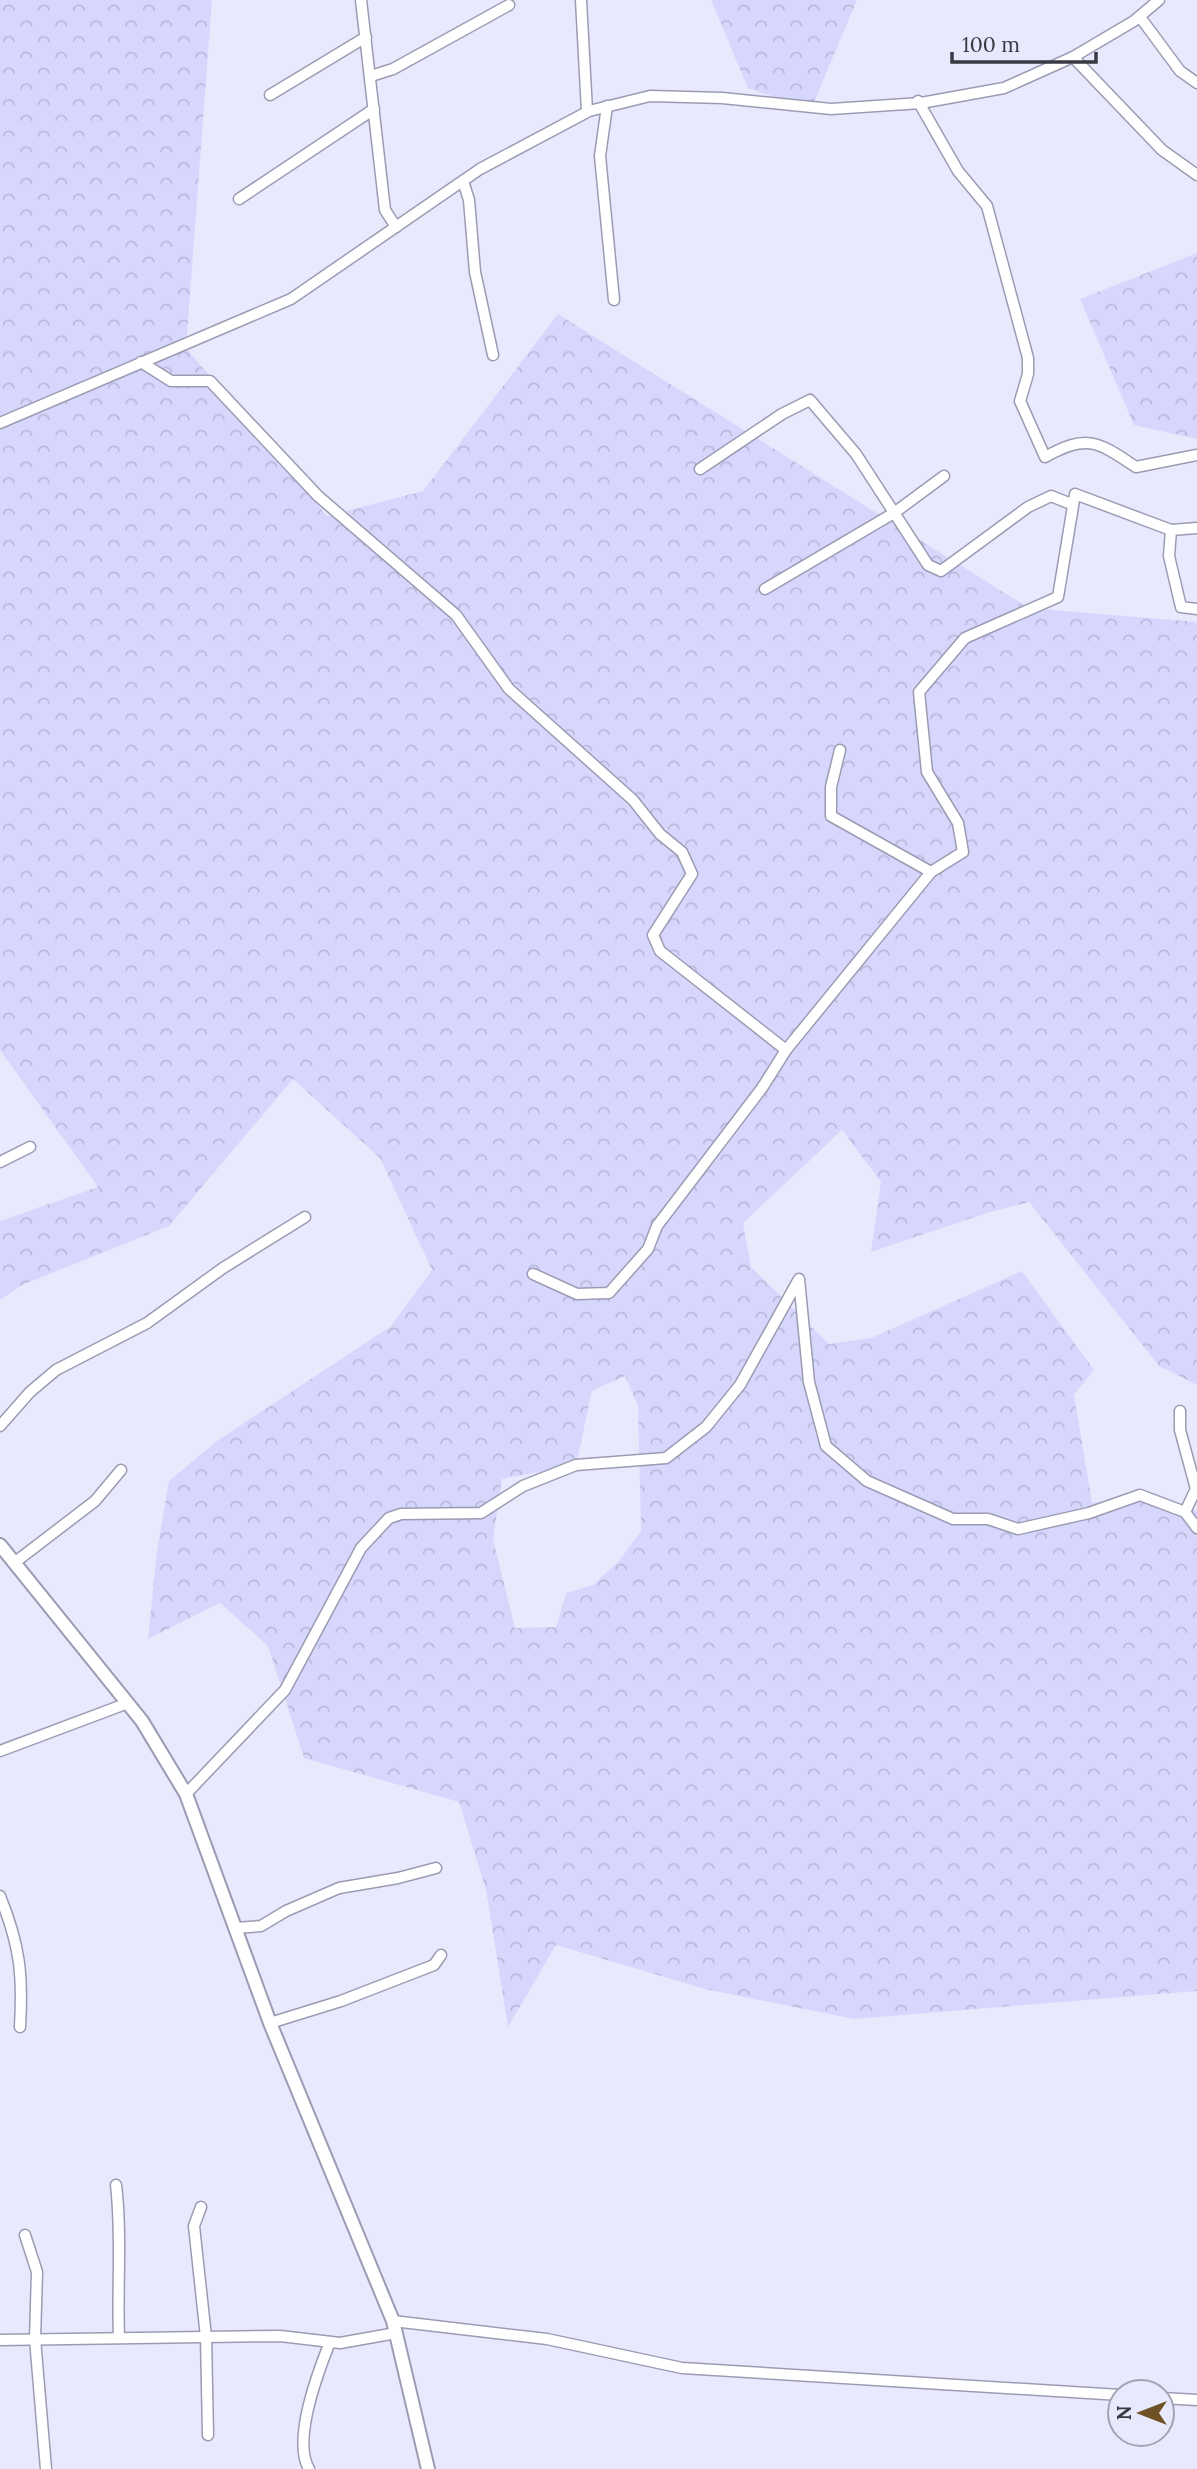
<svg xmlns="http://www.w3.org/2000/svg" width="1197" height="2469" font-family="Lora,serif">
  <defs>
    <pattern id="forest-crowns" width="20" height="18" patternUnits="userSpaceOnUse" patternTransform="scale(1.75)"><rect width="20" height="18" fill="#d7d7fe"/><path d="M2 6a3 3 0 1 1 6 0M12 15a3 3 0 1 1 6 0" fill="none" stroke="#b9b9db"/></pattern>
  </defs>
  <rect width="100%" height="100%" fill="#e9e9fe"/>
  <g fill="url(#forest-crowns)" fill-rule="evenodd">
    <path d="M0 0H212L186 348 327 516 423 491 558 314 1029 608 1197 622V1385L1159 1366 1029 1202 987 1213 871 1252 881 1182 842 1130 743 1223 751 1267 829 1344 871 1338 1022 1271 1094 1370 1074 1395 1092 1503 1140 1495 1197 1511V1991L854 2019 705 1989 556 1945 508 2027 486 1890 459 1802 304 1758 268 1646 220 1603 148 1639 157 1551 169 1481 217 1441 391 1326 432 1270 380 1158 293 1079 169 1226 22 1285 0 1300V1221L98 1187 0 1050ZM625 1376 638 1406 641 1531 619 1561 593 1585 566 1593 556 1627 515 1628 493 1539 502 1479 576 1465 592 1391Z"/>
    <polygon points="711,0 857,0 811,109 748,88"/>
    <polygon points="1197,253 1197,439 1134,425 1080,299"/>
  </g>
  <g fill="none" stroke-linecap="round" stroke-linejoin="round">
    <defs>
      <g id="minor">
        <polyline points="361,0 385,210 396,227"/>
        <polyline points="581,0 587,111"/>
        <polyline points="1140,17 1180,71 1197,83"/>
        <polyline points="1073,57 1162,150 1197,175"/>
        <polyline points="371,76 393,69 509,5"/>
        <polyline points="270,95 366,37"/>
        <path d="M918 101 958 171 987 206 1028 358V374L1020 401 1045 457C1088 433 1098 442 1136 467L1197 455"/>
        <polyline points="607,106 600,156 614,300"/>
        <polyline points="463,181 469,200 475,272 493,355"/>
        <polyline points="239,199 374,109"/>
        <polyline points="141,362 171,381 210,381 318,496 456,615 509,689 633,800 660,834 682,852 692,874 653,935 660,951 786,1050"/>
        <polyline points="0,423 291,299 480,169 589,111 650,96 722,98 831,109 921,103 1004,88 1073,57 1134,21 1159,0"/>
        <polyline points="700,469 782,414 810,400 856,454 928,565 941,571 1028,507 1051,496 1071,504"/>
        <polyline points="1171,530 1169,556 1181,607 1197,609"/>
        <polyline points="765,589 894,513 944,476"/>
        <polyline points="840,750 831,787 831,816 931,872"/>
        <polyline points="0,1162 30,1147"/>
        <polyline points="533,1274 577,1294 609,1293 648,1249 657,1226 762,1088 786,1050 931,872 963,852 958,823 927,772 919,692 965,638 1058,597 1075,494 1171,530 1197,528"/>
        <polyline points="1180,1411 1180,1430 1196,1489 1185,1512"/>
        <polyline points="0,1426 30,1392 56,1370 147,1323 223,1268 305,1217"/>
        <polyline points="14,1563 95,1501 121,1470"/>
        <polyline points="0,1751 128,1703"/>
        <polyline points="186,1794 285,1690 361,1548 389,1518 401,1514 481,1513 523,1486 576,1465 666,1458 706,1427 740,1385 799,1279 809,1382 826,1446 867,1481 953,1519 988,1519 1018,1529 1089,1513 1140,1495 1185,1512 1197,1528"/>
        <path d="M0 1896C20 1946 23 1974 20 2027"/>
        <polyline points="236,1928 261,1926 286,1911 339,1888 398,1878 436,1868"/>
        <polyline points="270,2023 341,2001 434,1965 441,1955"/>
        <path d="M116 2185C122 2235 117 2287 119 2338"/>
        <polyline points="201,2207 194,2226 206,2337 208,2435"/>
        <polyline points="25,2235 37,2272 35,2339 46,2469"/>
        <polyline points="393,2321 547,2339 682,2368 1120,2395"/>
        <polyline points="0,2340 280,2336 340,2343 396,2333"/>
        <polyline points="1162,2398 1197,2400"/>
        <path d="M309 2469C292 2440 318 2372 330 2342"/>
      </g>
      <polyline id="tertiary" points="0,1545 142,1721 186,1794 270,2023 393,2321 428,2469"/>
    </defs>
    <use href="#minor" stroke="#9b9bb3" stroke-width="13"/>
    <use href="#tertiary" stroke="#9b9bb3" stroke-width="16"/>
    <use href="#minor" stroke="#fff" stroke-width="10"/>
    <use href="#tertiary" stroke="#fff" stroke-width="12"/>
  </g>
  <g transform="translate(1141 2413) rotate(270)"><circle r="33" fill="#e9e9fe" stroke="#a3a3b3" stroke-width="2"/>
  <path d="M0-5L12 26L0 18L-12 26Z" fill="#6e5125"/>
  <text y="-10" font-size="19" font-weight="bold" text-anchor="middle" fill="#393943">N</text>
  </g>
  <path d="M952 52v10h144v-10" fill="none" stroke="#393943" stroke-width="3.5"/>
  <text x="962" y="52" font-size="21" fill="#393943" stroke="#e9e9fe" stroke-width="5" paint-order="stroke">100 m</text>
</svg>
